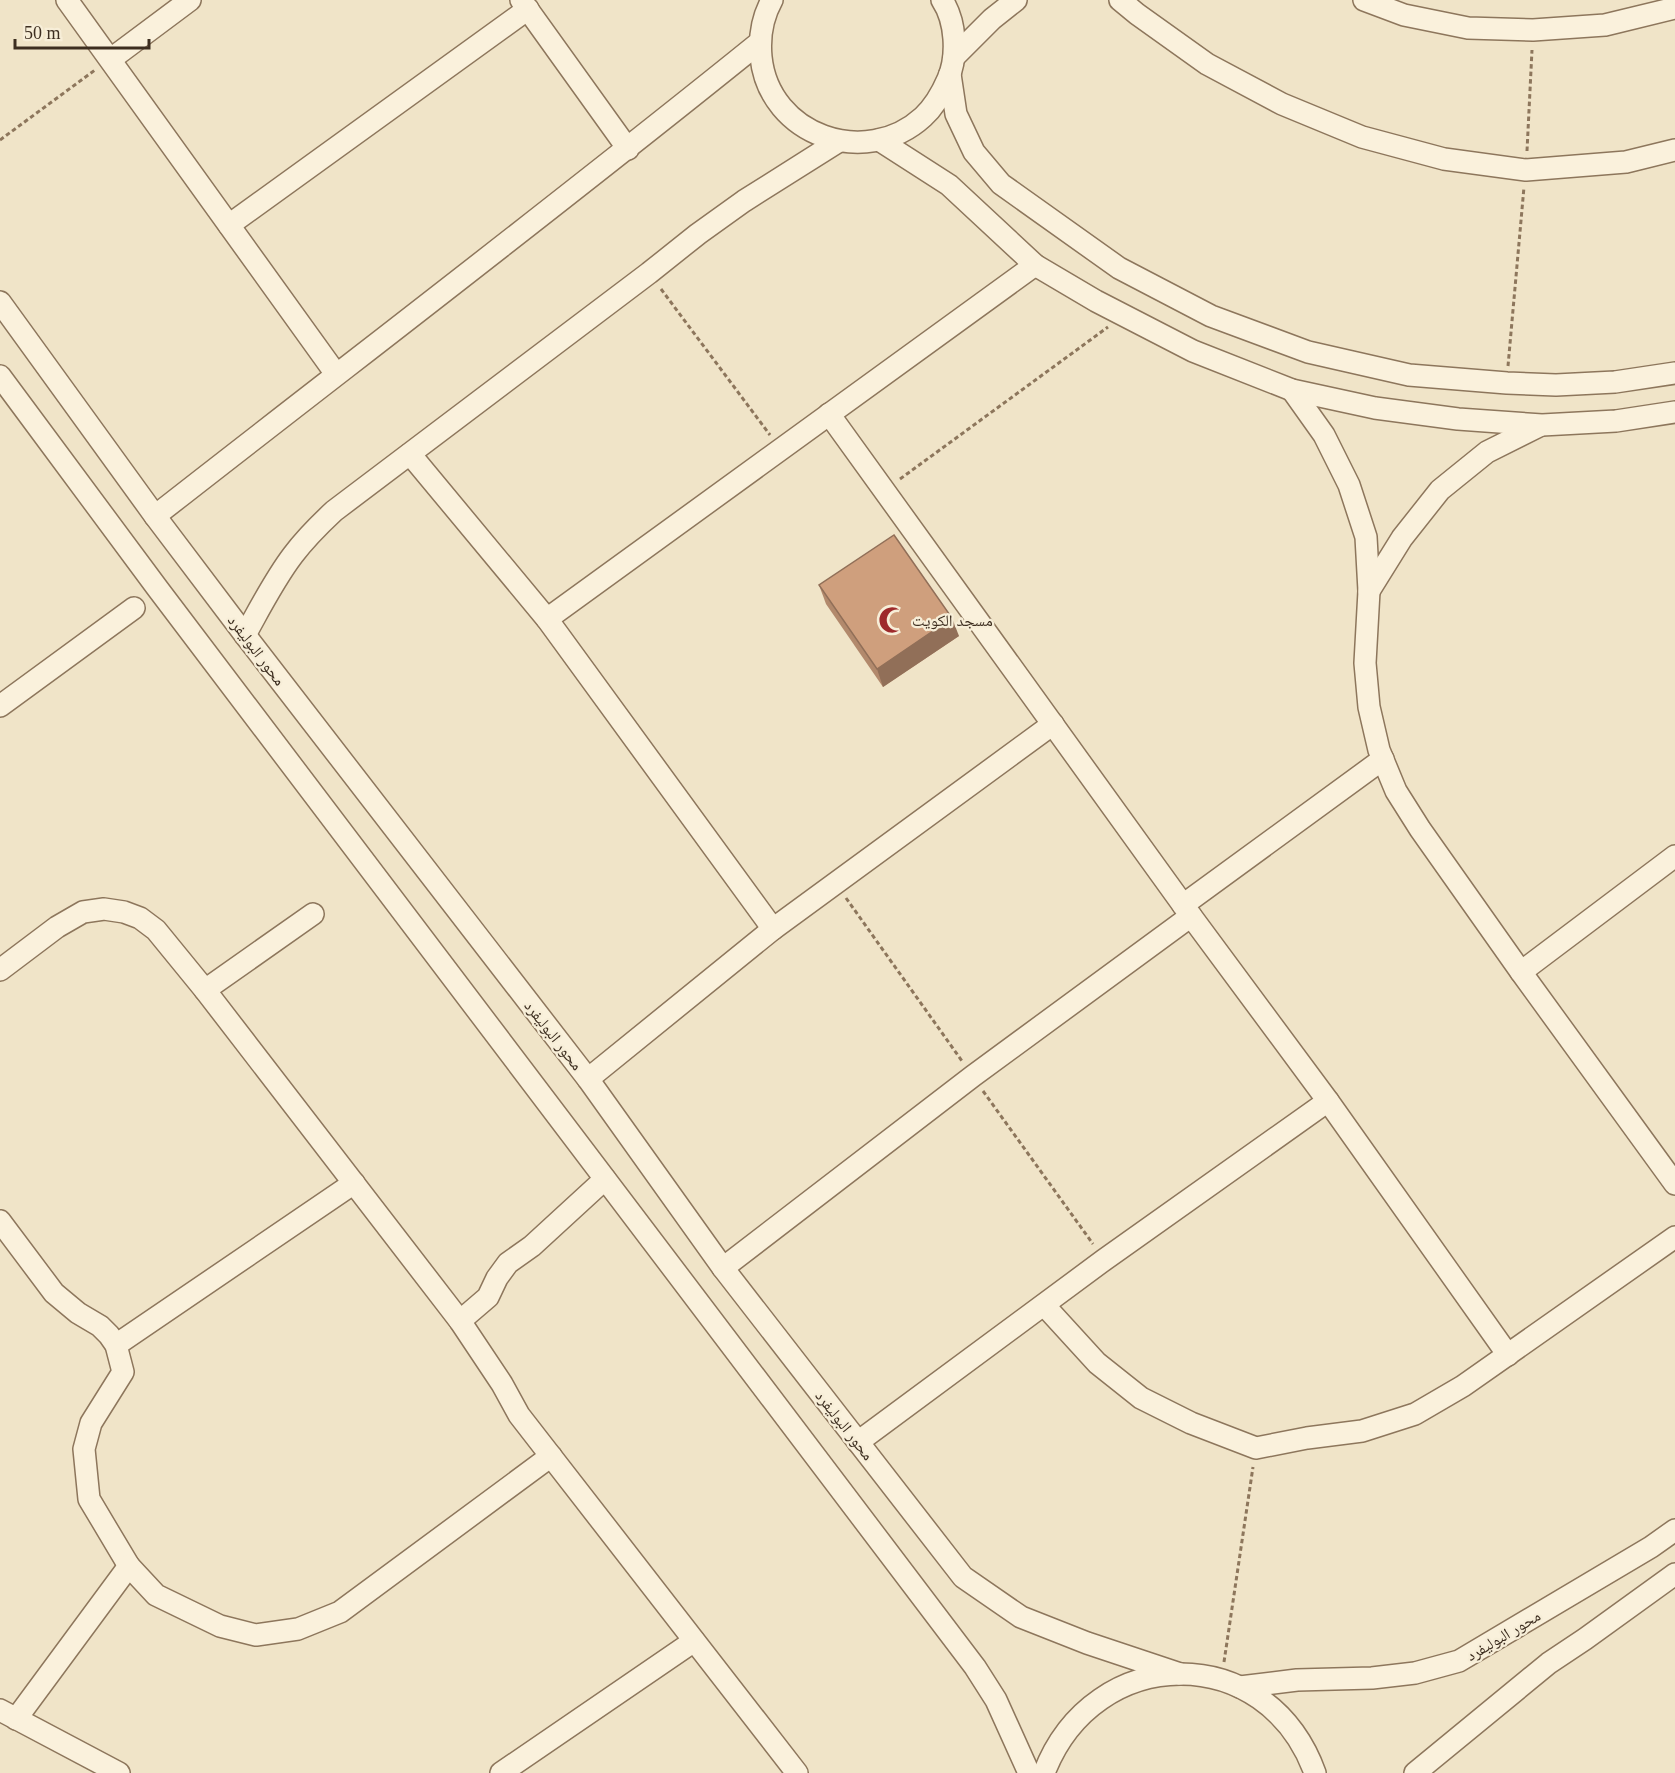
<svg xmlns="http://www.w3.org/2000/svg" width="1675" height="1773" font-family="'Times New Roman','Noto Naskh Arabic',serif">
  <rect width="100%" height="100%" fill="#f0e4c8"/>
  <g fill="none" stroke-linecap="round" stroke-linejoin="round">
    <defs>
      <g id="minor">
        <polyline points="67,0 336,374"/>
        <polyline points="521,0 628,149"/>
        <path d="M772 0C762 18 759 36 761 57 769 136 866 169 923 117 935 106 942 93 948 79 958 56 956 21 942 0"/>
        <polyline points="1120,0 1137,14 1207,64 1282,104 1362,137 1444,159 1526,170 1626,162 1675,150"/>
        <polyline points="1364,0 1404,15 1468,28 1533,30 1605,25 1675,8"/>
        <polyline points="954,57 992,19 1016,0"/>
        <polyline points="111,59 190,0"/>
        <polyline points="950,74 956,114 974,152 1001,184 1119,268 1211,316 1308,352 1409,375 1507,383 1556,385 1615,382 1675,373"/>
        <polyline points="879,140 949,185 1035,265 1096,301 1193,351 1292,390 1375,408 1458,419 1542,425 1616,421 1675,412"/>
        <polyline points="229,225 528,9"/>
        <polyline points="0,302 155,516 245,635 588,1079 723,1268 963,1577 1021,1617 1087,1643 1180,1674"/>
        <polyline points="0,376 158,589 975,1667 996,1700 1029,1773"/>
        <polyline points="1292,390 1324,435 1349,485 1366,537 1369,591 1365,663 1369,707 1379,750 1396,791 1420,829 1521,972 1675,1184"/>
        <polyline points="829,414 1191,916 1328,1101 1508,1355"/>
        <polyline points="410,454 547,619 773,929"/>
        <path d="M155 516C357 358 561 203 760 42"/>
        <polyline points="1369,591 1402,538 1440,490 1487,452 1539,426"/>
        <polyline points="547,619 1035,265"/>
        <path d="M245 635C260 608 274 580 293 555 305 539 319 525 334 511L649 273 698 234 744 201 839 141"/>
        <polyline points="0,706 134,608"/>
        <polyline points="1183,905 1383,759"/>
        <polyline points="0,970 57,927 83,912 104,909 124,912 140,918 156,930 205,990 460,1321 502,1384 519,1415 797,1773"/>
        <polyline points="1521,972 1675,856"/>
        <polyline points="205,990 313,914"/>
        <polyline points="588,1079 773,929 1053,724"/>
        <polyline points="0,1221 54,1293 78,1313 100,1326 109,1335 116,1345 123,1372 91,1423 84,1449 89,1499 129,1566"/>
        <polyline points="723,1268 973,1076 1191,916"/>
        <polyline points="1044,1305 1097,1363 1141,1398 1191,1423 1256,1448 1307,1438 1362,1431 1415,1414 1463,1386 1675,1237"/>
        <polyline points="460,1321 488,1297 497,1278 508,1263 532,1246 605,1179"/>
        <polyline points="116,1345 354,1183"/>
        <polyline points="858,1442 1104,1260 1328,1101"/>
        <polyline points="1240,1687 1297,1680 1372,1678 1415,1673 1459,1661 1651,1547 1675,1530"/>
        <polyline points="0,1710 119,1773"/>
        <polyline points="16,1719 129,1566 156,1595 220,1626 256,1635 298,1629 340,1612 551,1456"/>
        <polyline points="501,1773 694,1641"/>
        <path d="M1044 1773C1094 1642 1267 1640 1315 1773"/>
        <polyline points="1415,1773 1549,1663 1585,1639 1675,1574"/>
      </g>
    </defs>
    <use href="#minor" stroke="#8d765c" stroke-width="24"/>
    <g stroke="#8d765c" stroke-width="3" stroke-dasharray="4.5 3" stroke-linecap="butt">
      <polyline points="0,140 95,70"/>
      <polyline points="1527,151 1532,50"/>
      <polyline points="661,289 770,435"/>
      <polyline points="1508,366 1524,187"/>
      <polyline points="900,479 1108,327"/>
      <polyline points="846,898 962,1061"/>
      <polyline points="983,1091 1093,1244"/>
      <polyline points="1224,1662 1253,1467"/>
    </g>
    <use href="#minor" stroke="#faf1dc" stroke-width="21"/>
  </g>
  <polygon fill="#b2896c" points="819,585 959,636 883,687 826,604"/>
  <polygon fill="#916f58" points="952,618 959,636 883,687 877,669"/>
  <polygon fill="#cf9f7d" stroke="#916f58" stroke-width="1.5" points="894,535 952,618 877,669 819,585"/>
  <defs>
    <symbol id="mosque-bare" viewBox="-9 -9 18 18"><path d="M3.5-4.9A6 6 0 1 0 3.5 4.9A5 5 0 1 1 3.5-4.9Z" fill="#9e2a2b" stroke="#f7eed8" stroke-width="2.5" paint-order="stroke"/></symbol>
  </defs>
  <g fill-rule="evenodd">
    <use href="#mosque-bare" x="873" y="601" width="38" height="38"/>
  </g>
  <g text-anchor="middle" stroke-width="4.5" stroke-linejoin="round" paint-order="stroke">
    <g font-size="16" fill="#3d2e20" stroke="#f7eed8" text-anchor="start">
      <text x="912" y="626">مسجد الكويت</text>
    </g>
    <g font-size="16" fill="#3d2e20" stroke="#f7eed8">
      <text transform="translate(257 650) rotate(53)" y="6">محور البوليفرد</text>
      <text transform="translate(554 1035) rotate(52)" y="6">محور البوليفرد</text>
      <text transform="translate(845 1425) rotate(52)" y="6">محور البوليفرد</text>
      <text transform="translate(1503 1635) rotate(-31)" y="6">محور البوليفرد</text>
    </g>
  </g>
  <path d="M15 39v9h134v-9" fill="none" stroke="#3d2e20" stroke-width="3"/>
  <text x="24" y="39" font-size="18" fill="#3d2e20" stroke="#f7eed8" stroke-width="4.5" paint-order="stroke">50 m</text>
</svg>
